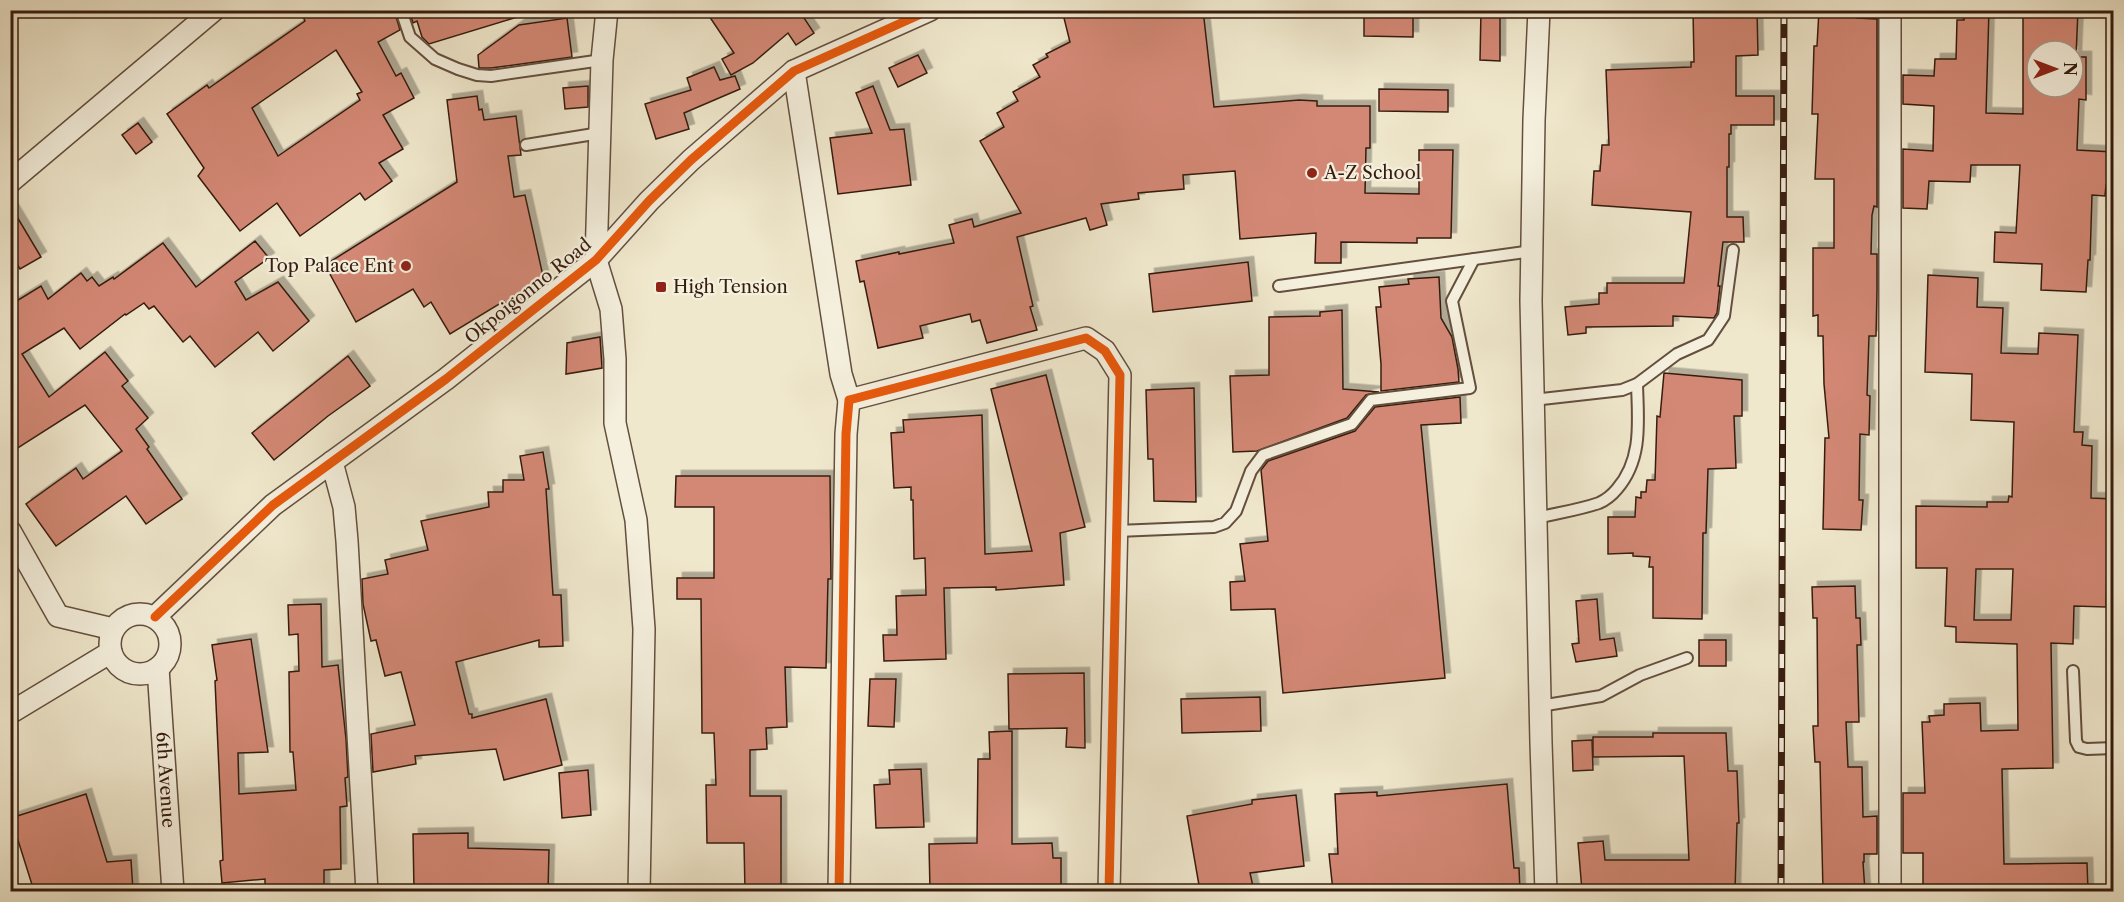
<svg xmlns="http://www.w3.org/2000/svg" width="2124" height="902" font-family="'Libre Caslon Text',serif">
  <defs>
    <filter id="shadow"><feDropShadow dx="5.5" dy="-5.5" stdDeviation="0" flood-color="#0004"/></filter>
  </defs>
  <rect width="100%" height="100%" fill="#f0e8cd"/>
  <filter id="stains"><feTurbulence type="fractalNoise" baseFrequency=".00333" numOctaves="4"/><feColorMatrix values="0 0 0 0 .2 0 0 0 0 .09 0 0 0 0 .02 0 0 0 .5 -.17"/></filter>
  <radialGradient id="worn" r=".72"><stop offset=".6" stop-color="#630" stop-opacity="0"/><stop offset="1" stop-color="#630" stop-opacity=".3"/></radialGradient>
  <g fill="#d38874" stroke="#361c0f" stroke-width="1.5" fill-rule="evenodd" filter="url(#shadow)">
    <path d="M300 10H394L400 30 378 42 396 76 401 73 414 98 383 115 403 149 379 163 392 181 365 200 360 193 300 236 277 203 240 231 198 176 204 168 167 114 207 85 209 88 305 21ZM336 50 362 92 357 94 360 100 278 156 252 108Z"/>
    <polygon points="409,10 523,10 524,15 429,44 422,37 417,21 413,23"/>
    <polygon points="705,10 813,10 804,18 814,33 796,45 788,33 753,63 731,75 722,59 734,53"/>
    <polygon points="1062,10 1203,10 1214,107 1299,100 1317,101 1317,106 1370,106 1370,148 1366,148 1365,193 1419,194 1419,150 1453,150 1451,238 1417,238 1417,243 1341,242 1341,263 1315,263 1316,233 1240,239 1235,171 1183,175 1184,189 1138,193 1139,199 1101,204 1107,225 1090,230 1086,218 1017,237 1033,306 1030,307 1037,330 987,343 980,320 972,322 970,314 920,326 923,338 878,348 864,281 860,282 856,261 899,252 899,254 954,243 949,225 972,219 974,227 1021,213 980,141 1004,127 997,113 1018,101 1013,92 1040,77 1033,65 1048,57 1046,54 1070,42"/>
    <polygon points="1364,10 1413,10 1413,37 1364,36"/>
    <polygon points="1481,10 1500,10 1500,61 1480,60"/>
    <polygon points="1693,10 1757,10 1758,55 1736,56 1736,96 1774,96 1774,125 1731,125 1731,134 1729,134 1729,167 1727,167 1727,217 1743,217 1744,242 1723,242 1718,286 1720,286 1717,313 1714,318 1673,316 1673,326 1586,327 1586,333 1568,335 1565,307 1599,304 1599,293 1607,293 1607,283 1684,283 1691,212 1592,205 1594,171 1600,171 1602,145 1609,145 1606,70 1691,67 1691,62 1694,62"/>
    <polygon points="1819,10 1857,12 1857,18 1877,19 1877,207 1874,206 1872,215 1871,254 1877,254 1877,290 1876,336 1869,336 1867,395 1870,396 1869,435 1860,434 1859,500 1863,500 1861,530 1823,529 1825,438 1829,438 1824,384 1823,336 1818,336 1818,315 1813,316 1813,248 1834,248 1834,179 1815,179 1818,114 1812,114 1814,46 1817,46"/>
    <path d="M1965 10H1989L1986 113 2023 114V10H2078L2076 57H2086V100L2079 99 2077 150 2114 152V186L2106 185 2105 196 2092 195 2090 260H2088L2086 292 2041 290 2042 264 1994 262 1995 232 2016 233 2020 165H1971L1970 182 1929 181 1927 209 1903 208V149L1933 151 1934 106 1903 104V75L1934 76 1935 59H1956L1957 20H1964ZM2037 51H2073V87H2037Z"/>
    <polygon points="567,18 572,57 491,68 479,68 478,55 519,25"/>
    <polygon points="918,55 927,73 898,87 889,68"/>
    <polygon points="714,67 720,80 735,76 740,89 684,113 689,129 656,139 645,104 691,90 687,78"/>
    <polygon points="588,86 588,107 565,109 563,88"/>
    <polygon points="873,86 890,130 904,129 911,185 838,194 830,138 872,133 856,93"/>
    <polygon points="1379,89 1448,90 1448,112 1379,111"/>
    <polygon points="477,96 479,110 482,109 484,120 516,116 521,155 508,156 514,197 525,195 545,285 531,293 532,295 510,311 504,301 450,334 431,302 424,307 413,289 356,322 325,265 457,182 447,100"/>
    <polygon points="138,123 152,142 136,154 122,135"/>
    <polygon points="10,205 41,257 20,269 10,253"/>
    <polygon points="255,241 269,258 235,282 246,300 278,282 309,321 273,351 258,332 215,367 190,336 183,342 154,306 149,309 144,303 126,315 125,314 80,349 64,328 22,354 49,397 105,352 128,381 122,386 148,418 136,429 149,447 147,449 182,499 146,524 126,496 56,546 26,504 76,468 83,479 122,451 85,405 10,453 10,305 41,286 48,299 81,273 87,281 92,277 99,286 113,277 114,279 163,243 196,287"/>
    <polygon points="1248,262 1252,301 1153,312 1149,274"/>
    <path d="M1928 275 1978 278 1977 307 2003 308 2001 353 2038 354 2039 333 2078 335 2074 432H2083L2082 445 2092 446 2091 498 2113 499 2110 566H2107L2106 607 2074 606 2073 644 2051 643 2053 768 2002 769 2004 864 2087 863 2088 891H1923V853H1903V793H1925L1922 722H1930L1929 716 1944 715V704L1980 703 1981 731 2018 730 2017 644 1956 642V627L1945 626 1947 568H1916V506L1987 507V502H2008L2009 496 2012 497 2014 422 1971 420 1972 374 1925 372ZM1976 569H2013L2011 620H1974Z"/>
    <polygon points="1439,277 1441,318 1452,337 1458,369 1459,382 1381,391 1381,364 1376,307 1381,307 1379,287 1409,284 1408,279"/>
    <polygon points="1342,310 1343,389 1379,392 1366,395 1347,418 1257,451 1233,452 1230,376 1269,375 1269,317 1320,316 1320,312"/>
    <polygon points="600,337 602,368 566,374 567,343"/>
    <polygon points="348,356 370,386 328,416 274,460 252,433"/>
    <polygon points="1664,373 1742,380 1742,416 1734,416 1736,468 1708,469 1706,533 1703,533 1702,619 1653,618 1653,567 1649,567 1650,557 1633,556 1633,553 1608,554 1608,517 1635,517 1636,497 1641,498 1641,492 1646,492 1647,480 1655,480 1657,416 1660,417"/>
    <polygon points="1046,375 1085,527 1060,533 1064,585 996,590 996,587 944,588 946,659 884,661 883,635 897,635 896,596 926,595 925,558 914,559 913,500 911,500 911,487 894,488 891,433 904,432 903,420 982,415 985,554 1032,551 991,389"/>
    <polygon points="1194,388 1196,502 1154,501 1153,459 1148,459 1146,390"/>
    <polygon points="1460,397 1461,423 1421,425 1445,678 1283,693 1275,609 1231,610 1230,582 1245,581 1240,544 1268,541 1261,470 1268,461 1355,431 1375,407"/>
    <polygon points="543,452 549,489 546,489 553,595 561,595 563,646 539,647 539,640 456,662 469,714 472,714 472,718 546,699 562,765 504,780 496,749 415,756 416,764 373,772 371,734 415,725 401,672 385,676 376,640 371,641 363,604 362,579 388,574 385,560 428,550 421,521 489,507 488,492 503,492 503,480 524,480 520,456"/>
    <polygon points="676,476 830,476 831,579 828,579 826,668 785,667 787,727 766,728 767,749 750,750 750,796 781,796 781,891 745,891 744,843 707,843 706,785 716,785 714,733 702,733 701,599 677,599 677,578 714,578 714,507 675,507"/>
    <polygon points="1855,586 1856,618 1860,618 1861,645 1857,645 1859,722 1846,722 1848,767 1862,767 1863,817 1877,816 1877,854 1864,854 1864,862 1863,862 1865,891 1823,891 1820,762 1815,762 1813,726 1818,726 1817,618 1813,618 1812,587"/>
    <polygon points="1597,599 1600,640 1614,638 1617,656 1576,662 1572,644 1579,643 1576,601"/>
    <polygon points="321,604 322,667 338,665 346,739 348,777 345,778 347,806 340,807 341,869 324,870 324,891 265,891 265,879 222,883 220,861 223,860 215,681 217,680 212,645 251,639 268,752 238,753 239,794 296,790 293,752 290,752 289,672 299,671 298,634 289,635 288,605"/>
    <rect x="1699" y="640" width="27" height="26"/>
    <polygon points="1084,673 1085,748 1066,747 1067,728 1009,729 1008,674"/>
    <polygon points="870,679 896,679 894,727 868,726"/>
    <polygon points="1260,697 1261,731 1182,733 1181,699"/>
    <polygon points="1012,731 1012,844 1052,843 1053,858 1061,858 1061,891 930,891 929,844 977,843 978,759 990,759 989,732"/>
    <polygon points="1653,733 1726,733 1728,771 1737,771 1739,823 1737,823 1735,891 1582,891 1578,843 1603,841 1605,860 1689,860 1684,756 1593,757 1593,737 1653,737"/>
    <polygon points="1592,740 1593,770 1573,771 1572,741"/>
    <polygon points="921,769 924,827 876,828 874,785 890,784 889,770"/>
    <polygon points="588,770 591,815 562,818 559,773"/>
    <polygon points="1507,784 1514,868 1519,868 1520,891 1498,891 1497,889 1467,891 1333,891 1329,854 1338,854 1335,794 1377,792 1377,796"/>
    <polygon points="86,794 107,862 131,860 133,891 34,891 11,818"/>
    <polygon points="1296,795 1304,866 1250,873 1254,891 1200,891 1187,816 1252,804 1252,800"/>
    <polygon points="468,833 468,848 549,850 548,891 414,891 413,834"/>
  </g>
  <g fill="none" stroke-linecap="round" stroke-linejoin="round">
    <defs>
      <g id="lane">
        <polyline points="401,10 410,37 435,59 458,69 477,75 491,76 602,60"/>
        <polyline points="526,145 600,133"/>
        <polyline points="1279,286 1532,251"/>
        <polyline points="1533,400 1622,390 1637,384 1677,354 1708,340 1724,316 1733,250"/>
        <path d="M1537 518C1557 513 1579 510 1599 503 1606 500 1612 495 1617 489 1643 459 1638 421 1637 384"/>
        <polyline points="1117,531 1214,527 1225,523 1236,511 1251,471 1263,455 1352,424 1371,400 1470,388 1452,301 1474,259"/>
        <polyline points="2073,671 2076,741 2079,747 2087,749 2114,748"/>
        <polyline points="1540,706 1601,696 1640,675 1687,658"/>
      </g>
      <g id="street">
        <polyline points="607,10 602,60 596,260 611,309 615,359 615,423 636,520 644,629 639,892"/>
        <polyline points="1539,10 1534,120 1531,301 1541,743 1546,892"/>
        <polyline points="794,71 841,374 849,400"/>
        <polyline points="10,182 214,10"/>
        <polyline points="332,462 344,507 347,541 367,892"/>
        <polyline points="10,531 58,616 113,629"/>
        <circle cx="140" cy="644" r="30"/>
        <polyline points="155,617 273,505 446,379 596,260 649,201 691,160 794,71 930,10"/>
        <path id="s1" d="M158 668 173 892"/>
        <polyline points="10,713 111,652"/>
        <polyline points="839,892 846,434 849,400 1086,338 1105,351 1120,375 1109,892"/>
        <polyline points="1890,892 1890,10"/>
      </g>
    </defs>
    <use href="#lane" stroke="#644f3e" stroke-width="14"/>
    <use href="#street" stroke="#644f3e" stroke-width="24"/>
    <use href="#lane" stroke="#f5f0de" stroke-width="10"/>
    <use href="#street" stroke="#f5f0de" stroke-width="21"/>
    <defs>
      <polyline id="rail" points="1781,892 1784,10"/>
    </defs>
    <use href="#rail" stroke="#361c0f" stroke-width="7"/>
    <use href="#rail" stroke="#f5f0de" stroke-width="4.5" stroke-dasharray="14" stroke-linecap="butt"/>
    <defs>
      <g id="cycleway">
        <polyline points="155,617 273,505 446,379 596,260 649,201 691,160 794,71 930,10"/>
        <polyline points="839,892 846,434 849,400 1086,338 1105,351 1120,375 1109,892"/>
      </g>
    </defs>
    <use href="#cycleway" stroke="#f5f0de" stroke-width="13"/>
    <use href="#cycleway" stroke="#e8590c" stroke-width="9"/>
  </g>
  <g fill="#8f2418" stroke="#f5f0de" stroke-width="2">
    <circle cx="1312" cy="173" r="6"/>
    <circle cx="406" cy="266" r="6"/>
    <rect x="655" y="281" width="12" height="12" rx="3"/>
  </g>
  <g text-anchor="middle" stroke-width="4.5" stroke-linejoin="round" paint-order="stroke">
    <g font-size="18" fill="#361c0f" stroke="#f5f0de" text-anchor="start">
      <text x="1324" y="179">A-Z School</text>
      <text x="394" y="272" text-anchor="end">Top Palace Ent</text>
      <text x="673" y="293">High Tension</text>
    </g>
    <g font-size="18" fill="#361c0f" stroke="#f5f0de">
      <text transform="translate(528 291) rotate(-39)" y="6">Okpoigonno Road</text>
      <text dy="6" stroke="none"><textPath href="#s1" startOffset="112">6th Avenue</textPath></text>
    </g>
  </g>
  <rect width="2124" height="902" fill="none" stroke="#f0e8cd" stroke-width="36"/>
  <rect x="12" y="12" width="2100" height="878" fill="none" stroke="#361c0f" stroke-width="3"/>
  <rect x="18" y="18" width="2088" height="866" fill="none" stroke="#361c0f" stroke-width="1.5"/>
  <g transform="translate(2055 69) rotate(90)"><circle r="28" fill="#f5f0de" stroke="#a99b8b" stroke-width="1.5"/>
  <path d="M0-4.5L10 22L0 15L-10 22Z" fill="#8f2418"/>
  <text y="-9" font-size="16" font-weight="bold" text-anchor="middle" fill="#361c0f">N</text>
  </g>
  <rect width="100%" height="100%" filter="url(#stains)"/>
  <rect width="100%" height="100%" fill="url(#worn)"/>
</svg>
